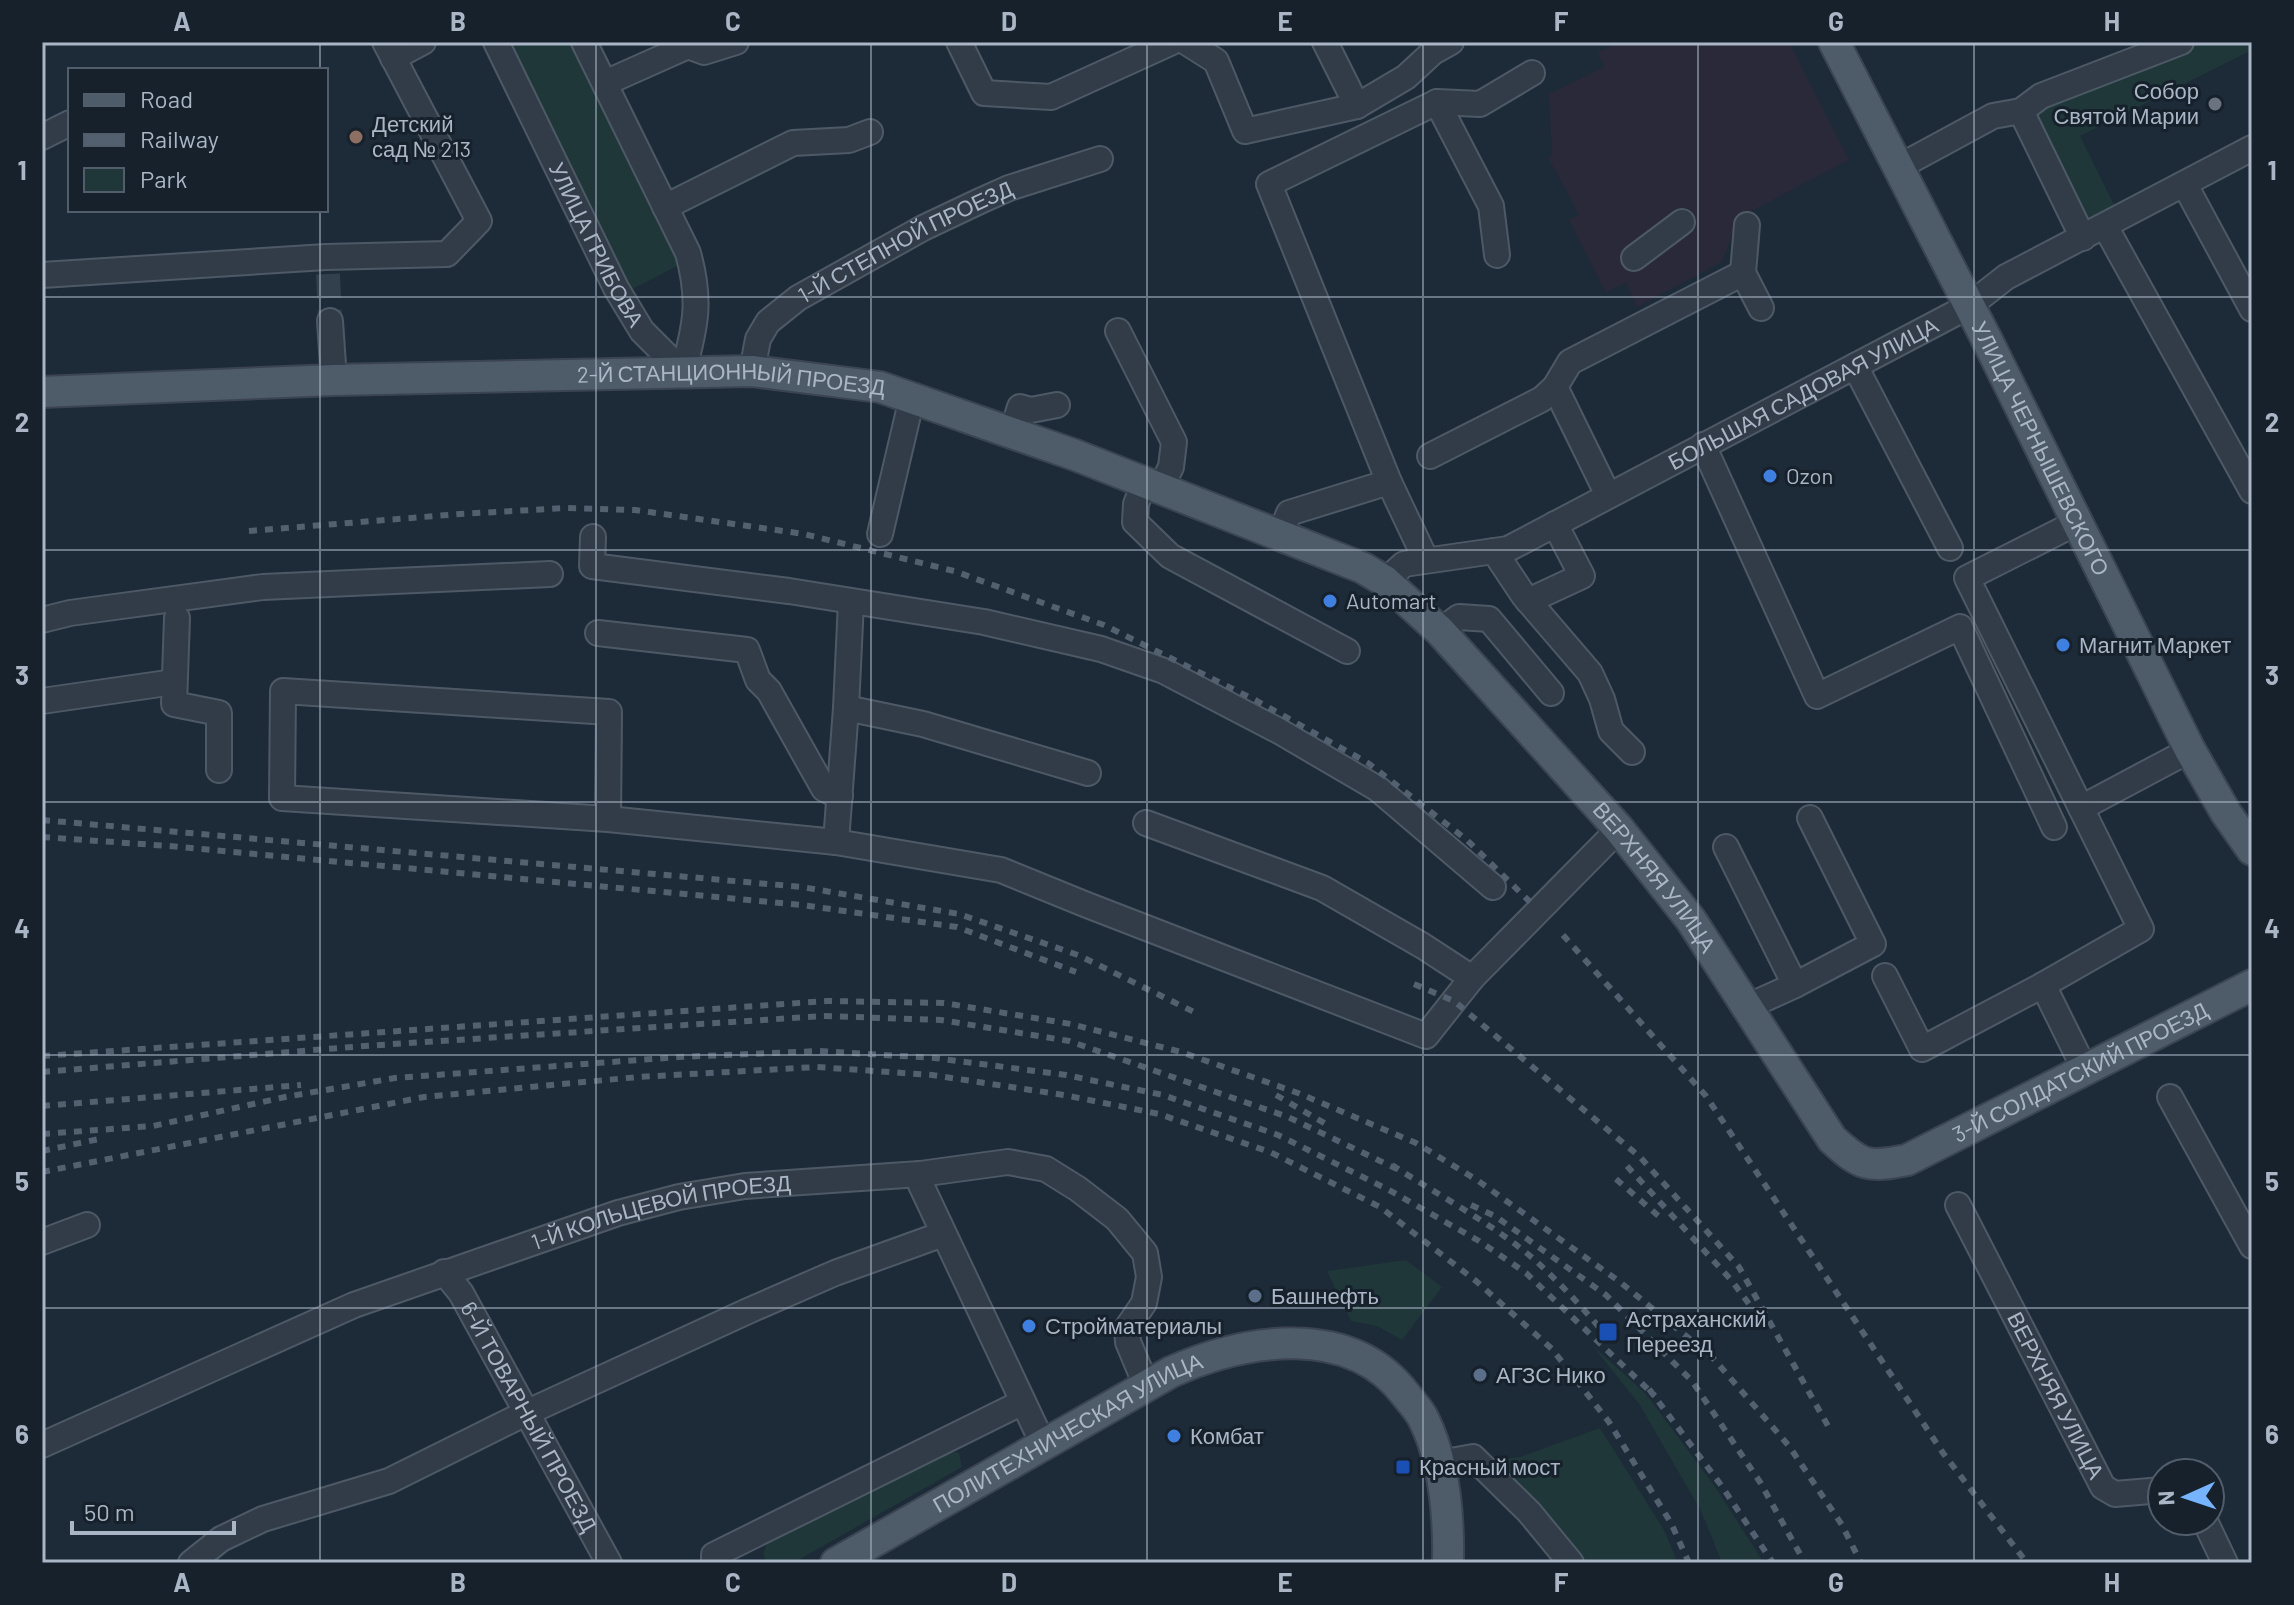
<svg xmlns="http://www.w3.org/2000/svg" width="2294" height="1605" font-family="Barlow,sans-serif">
  <rect width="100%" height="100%" fill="#1d2a38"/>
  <polygon fill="#2a2939" points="1620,42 1789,42 1849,160 1738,218 1722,262 1637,307 1626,282 1606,293 1569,220 1579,215 1548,157 1552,154 1549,94 1604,67 1598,52"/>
  <g fill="#1f3739">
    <polygon points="504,42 571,42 679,260 677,266 631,290 624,287"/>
    <polygon points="2195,42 2252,42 2252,50 2080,136 2115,207 2088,221 2035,111 2191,46"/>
    <polygon points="1406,1260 1442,1287 1402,1340 1377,1326 1351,1321 1327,1271"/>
    <polygon points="1592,1345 1646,1394 1716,1488 1764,1563 1722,1563 1701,1511 1640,1405"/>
    <polygon points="1600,1428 1664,1530 1678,1563 1582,1563 1487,1461 1520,1457"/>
    <polygon points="948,1450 959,1453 962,1467 793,1563 767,1563 763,1554 769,1538"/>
  </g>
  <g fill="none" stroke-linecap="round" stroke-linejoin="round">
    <polyline stroke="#323f4d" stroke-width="24" stroke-dasharray="24 12" stroke-linecap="butt" points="328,274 330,321"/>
    <defs>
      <g id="minor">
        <path id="s1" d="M496 42 616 288 642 331 683 372C696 325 701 300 688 253L584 42"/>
        <polyline points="959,42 984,93 1051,97 1172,42"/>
        <polyline points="1186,42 1216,61 1245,131 1357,106 1406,77 1433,52 1451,42"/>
        <polyline points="1325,42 1357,106"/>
        <polyline points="393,58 423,42"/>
        <polyline points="605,83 688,46 704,52 736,42"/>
        <polyline points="1437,102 1491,206 1497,255"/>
        <polyline points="2021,111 2083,238"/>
        <polyline points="42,137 70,123"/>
        <polyline points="1897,168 1993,116 2021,111 2041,96 2181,42"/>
        <polyline points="2185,185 2252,309"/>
        <polyline points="665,207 793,143 849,140 870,132"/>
        <polyline points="2105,226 2252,491"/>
        <polyline points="1634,258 1682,222"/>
        <polyline points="1743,273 1761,308"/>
        <polyline points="42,275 326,257 447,254 479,221 385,42"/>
        <polyline points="330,321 334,380"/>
        <polyline points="1118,331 1174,442 1171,467 1161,487"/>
        <polyline points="1855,366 1950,548"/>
        <path id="s2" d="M752 371 758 339 768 322 798 298 923 228 980 201 1009 188 1100 159"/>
        <polyline points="1555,387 1608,495"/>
        <polyline points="1012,432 1020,407 1031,410 1057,405"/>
        <polyline points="1703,445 1817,696 1960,627 2054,827"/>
        <polyline points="1430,456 1542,399 1555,387 1570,362 1743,273 1747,225"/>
        <polyline points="1145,481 1136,504 1135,522 1170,556 1347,651"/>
        <polyline points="880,534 912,398"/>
        <polyline points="1280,535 1289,513 1389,482"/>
        <polyline points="593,537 592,566 789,591 984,622 1101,649 1164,671 1279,731 1378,789 1493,887"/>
        <polyline points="1494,551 1524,596 1590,673 1602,699 1611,731 1632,752"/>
        <polyline points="1426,560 1389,482 1269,184 1437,102 1480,104 1532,73"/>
        <path id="s3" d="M1385 581 1404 564 1508 549 1969 306 2006 277 2252 148"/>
        <polyline points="1528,601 1582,576 1555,524"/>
        <polyline points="177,618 174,704 219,713 219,770"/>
        <polyline points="42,620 70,613 263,587 550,574"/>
        <polyline points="1440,631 1459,617 1489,619 1551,693"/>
        <polyline points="598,633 747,650 758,680 769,691 824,789 840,796"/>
        <polyline points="42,701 174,682"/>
        <polyline points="846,708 923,724 1088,773"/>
        <polyline points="2081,808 2190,750"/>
        <polyline points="608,819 609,712 283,691 282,798 608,819 836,842 1001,870 1087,905 1426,1036 1472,978 1619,829"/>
        <polyline points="1146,823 1322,888 1423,946 1472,978"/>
        <polyline points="836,842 846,708 851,602"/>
        <polyline points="1726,847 1795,985 1747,1007"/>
        <polyline points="1885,976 1922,1049 2043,985 2084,1068"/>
        <polyline points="1795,985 1873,944 1810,818"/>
        <polyline points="2043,985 2141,929 1967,578 2076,523"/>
        <polyline points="2170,1097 2252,1246"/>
        <polyline points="920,1174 921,1185 1043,1444"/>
        <path id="s4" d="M1958 1205 2103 1487 2115 1494 2162 1490"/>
        <polyline points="42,1242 87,1225"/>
        <path id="s5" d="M444 1272 461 1293 609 1563"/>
        <path id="s6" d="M42 1445 354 1305 618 1213 679 1197 745 1186 920 1174 1008 1162 1046 1169 1078 1189 1117 1219 1145 1253 1149 1277 1144 1303 1127 1328 1128 1342 1146 1385"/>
        <polyline points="1440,1463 1473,1457 1529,1512 1571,1563"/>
        <polyline points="2205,1521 2225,1563"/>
        <polyline points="191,1563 221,1539 263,1519 389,1481 526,1413 748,1311 835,1273 943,1234"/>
        <polyline points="714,1563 714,1555 1023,1402"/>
      </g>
      <g id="major">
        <path id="s7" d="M1834 42 1988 342 2190 750 2226 813 2252 850"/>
        <path id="s8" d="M42 392 334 380 752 371 880 387 1075 455 1363 568 1385 581 1440 631 1619 829 1691 920 1832 1139C1861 1166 1868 1168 1907 1160L2252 985"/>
        <path id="s9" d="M836 1563 1171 1372C1245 1339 1350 1321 1406 1395 1412 1403 1420 1411 1424 1420 1445 1463 1449 1516 1448 1563"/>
      </g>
    </defs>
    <use href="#minor" stroke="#4e5966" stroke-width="28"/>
    <use href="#major" stroke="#3a4551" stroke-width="34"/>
    <use href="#minor" stroke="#313c48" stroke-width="24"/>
    <use href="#major" stroke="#4e5b69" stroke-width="30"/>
    <g stroke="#526070" stroke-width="6" stroke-dasharray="8 8" stroke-linecap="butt">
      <polyline points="249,531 460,514 566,508 635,510 804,534 954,571 1104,625 1257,701 1368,763 1467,840 1530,902"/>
      <polyline points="42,820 802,887 959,914 1078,955 1194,1012"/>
      <polyline points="42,837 169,846 802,905 957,927 1076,972"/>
      <polyline points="1563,935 1706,1096 1943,1453 2027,1563"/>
      <polyline points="1414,984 1454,1001 1640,1157 1739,1267 1828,1426"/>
      <polyline points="42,1056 827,1001 944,1003 1071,1024 1181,1052 1298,1093 1416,1143 1477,1180 1620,1282 1713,1358 1789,1446 1842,1525 1861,1563"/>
      <polyline points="42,1072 364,1046 824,1016 941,1020 1069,1041 1288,1117 1399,1170"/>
      <polyline points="1276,1095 1331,1127"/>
      <polyline points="42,1106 301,1085"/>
      <polyline points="42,1134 153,1126 285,1097 395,1078 679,1057 819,1051 935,1058 1066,1075 1163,1095 1278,1135 1389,1190 1479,1241 1526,1273 1655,1396"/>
      <polyline points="42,1151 104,1138"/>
      <path d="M1392 1165C1438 1195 1495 1225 1536 1261 1560 1283 1583 1308 1604 1333"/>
      <polyline points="1627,1166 1732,1281 1749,1304"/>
      <polyline points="42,1172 424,1097 638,1077 817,1067 932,1075 1064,1095 1159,1114 1270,1152 1380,1207 1476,1281 1552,1349 1609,1422 1671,1523 1689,1563"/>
      <polyline points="1616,1179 1663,1220"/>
      <polyline points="1471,1205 1495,1216 1606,1295 1692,1381 1760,1482 1805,1563"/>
      <polyline points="1649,1389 1721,1485 1773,1563"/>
    </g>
  </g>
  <path fill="none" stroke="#aab6c6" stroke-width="2" stroke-opacity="0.55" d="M320 42V70M596 42V1563M871 42V1563M1147 42V1563M1423 42V1563M1698 42V1563M1974 42V1563M320 210V1563M42 297H2252M42 550H2252M42 802H2252M42 1055H2252M42 1308H2252"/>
  <circle fill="#6b7280" stroke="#16212c" stroke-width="3" cx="2215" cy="104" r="8"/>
  <circle fill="#8d6e63" stroke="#16212c" stroke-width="3" cx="356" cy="137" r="8"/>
  <g fill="#3f7fe0" stroke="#16212c" stroke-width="3">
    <circle cx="1770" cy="476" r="8"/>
    <circle cx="1330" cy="601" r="8"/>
    <circle cx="2063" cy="645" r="8"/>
    <circle cx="1029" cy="1326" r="8"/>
    <circle cx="1174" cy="1436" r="8"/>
  </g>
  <g fill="#5c6f8a" stroke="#16212c" stroke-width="3">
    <circle cx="1255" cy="1296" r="8"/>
    <circle cx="1480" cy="1375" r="8"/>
  </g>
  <g fill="#1a4fb4" stroke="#16212c" stroke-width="3">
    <rect x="1598" y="1322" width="20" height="20" rx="4"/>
    <rect x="1395" y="1459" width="16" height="16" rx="4"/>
  </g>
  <g text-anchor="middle" stroke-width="6" stroke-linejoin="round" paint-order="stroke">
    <g font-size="22" fill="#aab6c6" stroke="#16212c" text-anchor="start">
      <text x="2199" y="99" text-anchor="end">Собор<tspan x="2199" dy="25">Святой Марии</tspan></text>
      <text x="372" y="132">Детский<tspan x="372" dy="25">сад № 213</tspan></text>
      <text x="1786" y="484">Ozon</text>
      <text x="1346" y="609">Automart</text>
      <text x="2079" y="653">Магнит Маркет</text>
      <text x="1271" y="1304">Башнефть</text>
      <text x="1626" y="1327">Астраханский<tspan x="1626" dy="25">Переезд</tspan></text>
      <text x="1045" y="1334">Стройматериалы</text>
      <text x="1496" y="1383">АГЗС Нико</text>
      <text x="1190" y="1444">Комбат</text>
      <text x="1419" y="1475">Красный мост</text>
    </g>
    <g font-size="22" fill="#aab6c6" stroke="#16212c">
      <text dy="8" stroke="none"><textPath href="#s1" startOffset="226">УЛИЦА ГРИБОВА</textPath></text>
      <text dy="8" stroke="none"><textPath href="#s2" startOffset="212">1-Й СТЕПНОЙ ПРОЕЗД</textPath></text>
      <text dy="8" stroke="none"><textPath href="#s8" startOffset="690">2-Й СТАНЦИОННЫЙ ПРОЕЗД</textPath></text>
      <text dy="8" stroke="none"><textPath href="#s3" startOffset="464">БОЛЬШАЯ САДОВАЯ УЛИЦА</textPath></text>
      <text dy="8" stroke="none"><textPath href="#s7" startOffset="456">УЛИЦА ЧЕРНЫШЕВСКОГО</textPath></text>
      <text dy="8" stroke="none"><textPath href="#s8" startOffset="1782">ВЕРХНЯЯ УЛИЦА</textPath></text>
      <text dy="8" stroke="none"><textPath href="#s8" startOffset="2376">3-Й СОЛДАТСКИЙ ПРОЕЗД</textPath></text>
      <text dy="8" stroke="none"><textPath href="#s6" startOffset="664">1-Й КОЛЬЦЕВОЙ ПРОЕЗД</textPath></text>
      <text dy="8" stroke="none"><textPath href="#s4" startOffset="214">ВЕРХНЯЯ УЛИЦА</textPath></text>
      <text dy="8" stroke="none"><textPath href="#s5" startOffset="168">6-Й ТОВАРНЫЙ ПРОЕЗД</textPath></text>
      <text dy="8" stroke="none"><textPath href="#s9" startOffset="266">ПОЛИТЕХНИЧЕСКАЯ УЛИЦА</textPath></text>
    </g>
  </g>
  <rect width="2294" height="1605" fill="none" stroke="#16212c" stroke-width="88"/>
  <rect x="68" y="68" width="260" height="144" fill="#16212c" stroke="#515d6a" stroke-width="2"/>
  <rect x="84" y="94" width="40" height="12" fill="#4e5b69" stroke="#515d6a" stroke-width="2"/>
  <text x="140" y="108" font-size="24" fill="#aab6c6">Road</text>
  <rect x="84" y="134" width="40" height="12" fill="#526070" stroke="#515d6a" stroke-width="2"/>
  <text x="140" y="148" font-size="24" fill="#aab6c6">Railway</text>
  <rect x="84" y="168" width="40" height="24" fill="#1f3739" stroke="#515d6a" stroke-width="2"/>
  <text x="140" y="188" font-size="24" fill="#aab6c6">Park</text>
  <g transform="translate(2186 1497) rotate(267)"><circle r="38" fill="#16212c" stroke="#515d6a" stroke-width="2"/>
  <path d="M0-6L14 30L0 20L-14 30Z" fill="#76b4ff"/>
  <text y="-12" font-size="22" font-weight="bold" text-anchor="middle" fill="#aab6c6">N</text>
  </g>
  <path d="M72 1521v12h162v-12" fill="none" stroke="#aab6c6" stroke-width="4"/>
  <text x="84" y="1521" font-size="24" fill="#aab6c6" stroke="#16212c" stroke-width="6" paint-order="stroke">50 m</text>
  <rect x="44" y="44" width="2206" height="1517" fill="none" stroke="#aab6c6" stroke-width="3"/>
  <g font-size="26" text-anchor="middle" font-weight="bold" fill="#aab6c6">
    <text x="182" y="31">A</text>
    <text x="458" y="31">B</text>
    <text x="733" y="31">C</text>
    <text x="1009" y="31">D</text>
    <text x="1285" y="31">E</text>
    <text x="1561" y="31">F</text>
    <text x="1836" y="31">G</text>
    <text x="2112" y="31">H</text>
    <text x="22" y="180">1</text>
    <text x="2272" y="180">1</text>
    <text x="22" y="432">2</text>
    <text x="2272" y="432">2</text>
    <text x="22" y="685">3</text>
    <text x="2272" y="685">3</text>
    <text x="22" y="938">4</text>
    <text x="2272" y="938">4</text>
    <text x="22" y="1191">5</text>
    <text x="2272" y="1191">5</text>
    <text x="22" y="1444">6</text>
    <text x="2272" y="1444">6</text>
    <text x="182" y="1592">A</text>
    <text x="458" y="1592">B</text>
    <text x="733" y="1592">C</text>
    <text x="1009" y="1592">D</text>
    <text x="1285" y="1592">E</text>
    <text x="1561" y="1592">F</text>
    <text x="1836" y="1592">G</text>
    <text x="2112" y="1592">H</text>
  </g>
</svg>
